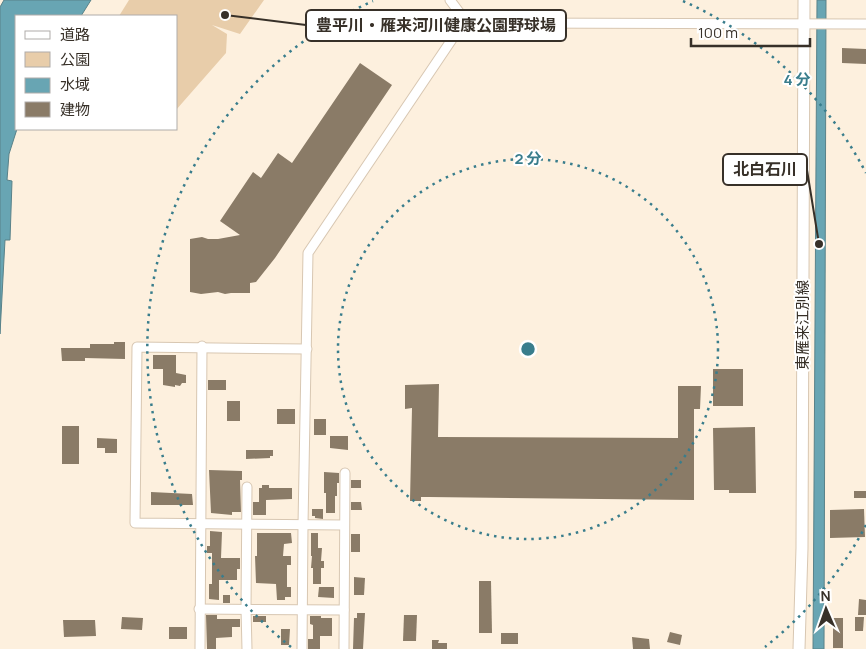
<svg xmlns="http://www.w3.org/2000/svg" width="866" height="649" font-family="Manrope,'Noto Sans JP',sans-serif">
  <rect width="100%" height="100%" fill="#fdf0de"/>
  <polygon fill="#e8cdaa" points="129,0 264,0 240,34 212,25 227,34 226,53 176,110 176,16 119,16"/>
  <g fill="#68a5b3" stroke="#598289">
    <polygon points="4,0 91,0 81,16 16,16 17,129 9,154 7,180 12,181 10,240 5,240 0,334 0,7"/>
    <polygon points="817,0 826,0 824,649 813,649"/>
  </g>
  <g fill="#8a7b67">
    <polygon points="842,48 866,49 866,64 842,63"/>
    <polygon points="360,63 392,85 275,258 256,282 250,283 250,293 231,293 225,294 218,292 201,294 190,292 190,239 202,237 208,239 218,239 240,235 220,221 253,172 261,178 278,153 292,163"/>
    <polygon points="114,342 125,342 125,359 85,358 85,361 62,361 61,348 90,348 90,344 114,344"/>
    <polygon points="153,355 176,355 176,373 186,375 186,383 182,383 180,386 175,385 175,387 163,385 163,369 153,369"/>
    <rect x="713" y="369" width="30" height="37"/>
    <rect x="208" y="380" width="18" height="10"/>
    <polygon points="439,384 438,437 678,438 678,386 701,386 700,409 694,409 694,500 429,497 421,497 421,501 410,501 412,408 405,409 405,385"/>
    <rect x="227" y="401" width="13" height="20"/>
    <rect x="277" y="409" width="18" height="15"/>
    <rect x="314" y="419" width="12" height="16"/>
    <rect x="62" y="426" width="17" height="38"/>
    <polygon points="755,427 756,493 729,493 729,490 714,490 713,428"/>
    <polygon points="330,436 348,436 348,450 330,448"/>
    <polygon points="97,438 117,439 117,453 105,453 105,448 97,448"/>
    <polygon points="246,450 273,450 273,456 270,456 270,458 246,459"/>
    <polygon points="209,470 242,471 242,480 240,480 241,512 232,512 232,515 211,513"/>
    <polygon points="324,472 339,473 339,483 337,483 337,496 335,496 335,513 326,513 326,493 324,493"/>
    <rect x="351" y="480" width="10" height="8"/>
    <polygon points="262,485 269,485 269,488 292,488 292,499 266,500 266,515 253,515 253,502 259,502 259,488 262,488"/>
    <rect x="854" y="491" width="12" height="7"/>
    <polygon points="151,492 192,494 193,505 151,505"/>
    <polygon points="351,502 361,502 362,510 351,510"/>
    <polygon points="312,509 323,509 323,519 315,518 315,516 312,516"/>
    <polygon points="864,509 865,537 830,538 830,510"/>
    <polygon points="210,531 222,532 221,558 240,558 240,569 237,569 237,580 219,580 219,600 209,599 209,584 212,584 212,553 207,553 207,546 210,546"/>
    <polygon points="257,533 291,533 292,543 284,544 283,556 291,556 291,565 287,565 287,587 291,587 291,597 285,597 285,600 277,600 276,584 256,583 255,556 257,556"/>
    <polygon points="311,533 318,533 318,548 322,548 321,561 324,561 324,568 321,568 321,584 313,584 313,568 311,568 312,556 311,556"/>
    <rect x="351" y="534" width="9" height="18"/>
    <polygon points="354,577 365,578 364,595 354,595"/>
    <polygon points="479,581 491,581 492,633 479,633"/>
    <polygon points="319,587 334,587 334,598 318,597"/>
    <rect x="223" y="595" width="7" height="8"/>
    <polygon points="859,599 866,600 866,615 858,615"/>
    <polygon points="357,613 365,613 363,649 353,649 354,618 357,618"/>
    <polygon points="206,615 217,615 217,619 240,619 240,627 232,627 232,637 216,638 216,649 207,649"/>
    <polygon points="404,615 417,615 416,641 403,641"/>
    <rect x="253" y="616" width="13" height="6"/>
    <polygon points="310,616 321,616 321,618 332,618 332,636 320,636 320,649 308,649 308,639 313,639 313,625 310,624"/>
    <polygon points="122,617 143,618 142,630 121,629"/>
    <polygon points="855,617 864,617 863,631 855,631"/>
    <rect x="833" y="618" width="10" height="30"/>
    <polygon points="63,620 95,620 96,636 64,637"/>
    <rect x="169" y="627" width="18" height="12"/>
    <polygon points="281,629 290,629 289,645 281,645"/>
    <polygon points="670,632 682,635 680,645 667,642"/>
    <rect x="501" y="633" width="17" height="11"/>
    <polygon points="632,637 649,639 650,649 633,649"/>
    <polygon points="432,640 439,640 438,643 447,643 447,649 432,649"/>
  </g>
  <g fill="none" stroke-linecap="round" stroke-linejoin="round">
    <defs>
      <g id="minor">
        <polyline points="450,0 465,20 475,23 866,24"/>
        <polyline points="307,349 137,347 135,523 344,525"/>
        <polyline points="247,487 246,609 247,649"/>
        <polyline points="199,609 344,610"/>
        <polyline points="200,649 202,346"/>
        <polyline points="302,649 303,525 308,253 465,20"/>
        <polyline points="344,649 345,473"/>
      </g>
      <polyline id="secondary" points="799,649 802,548 804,0"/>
    </defs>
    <use href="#minor" stroke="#d8c7b2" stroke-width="11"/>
    <use href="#secondary" stroke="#d8c7b2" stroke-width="13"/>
    <use href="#minor" stroke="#fff" stroke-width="9"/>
    <use href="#secondary" stroke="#fff" stroke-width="11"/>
  </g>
  <g fill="none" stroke="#397d8c" stroke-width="2.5" stroke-dasharray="2.5 5">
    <circle cx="528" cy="349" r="190"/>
    <path d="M866 525A381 381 0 0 1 765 647M291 647A381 381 0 0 1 373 1M683 1A381 381 0 0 1 866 173"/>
  </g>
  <g text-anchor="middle" stroke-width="4" stroke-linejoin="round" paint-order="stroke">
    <g font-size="15" fill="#373028" stroke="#fff">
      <text transform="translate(803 325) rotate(-90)" y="5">東雁来江別線</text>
    </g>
  </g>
  <circle cx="528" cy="349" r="8" fill="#397d8c" stroke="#fff" stroke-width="2.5"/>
  <g font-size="15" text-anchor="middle" font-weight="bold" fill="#397d8c" stroke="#fff" stroke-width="4" stroke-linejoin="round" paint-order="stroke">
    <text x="797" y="85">4 分</text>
    <text x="528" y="164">2 分</text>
  </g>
  <path fill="none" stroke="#373028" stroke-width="2" d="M225 15L306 25M819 244L807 170"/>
  <g fill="#373028" stroke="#fff" stroke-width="2">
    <circle cx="225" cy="15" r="5"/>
    <circle cx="819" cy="244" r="5"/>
  </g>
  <g fill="#fff" stroke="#373028" stroke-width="2">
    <rect x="306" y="10" width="260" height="31" rx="5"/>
    <rect x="723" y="154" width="84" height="31" rx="5"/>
  </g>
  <g font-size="16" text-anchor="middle" font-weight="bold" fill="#373028">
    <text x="436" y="31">豊平川・雁来河川健康公園野球場</text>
    <text x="765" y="175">北白石川</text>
  </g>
  <rect x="15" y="15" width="162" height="115" fill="#ffffff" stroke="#afaca9"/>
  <rect x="25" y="31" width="25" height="8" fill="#ffffff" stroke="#afaca9"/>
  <text x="60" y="40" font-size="15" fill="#373028">道路</text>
  <rect x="25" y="52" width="25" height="15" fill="#e8cdaa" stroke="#afaca9"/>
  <text x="60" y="65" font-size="15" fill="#373028">公園</text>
  <rect x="25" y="78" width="25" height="15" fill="#68a5b3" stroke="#afaca9"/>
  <text x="60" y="90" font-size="15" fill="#373028">水域</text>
  <rect x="25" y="102" width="25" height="15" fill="#8a7b67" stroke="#afaca9"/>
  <text x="60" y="115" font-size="15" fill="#373028">建物</text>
  <g transform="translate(826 609) rotate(358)" stroke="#ffffff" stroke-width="4" paint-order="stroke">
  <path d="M0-4L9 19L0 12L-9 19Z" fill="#373028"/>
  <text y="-8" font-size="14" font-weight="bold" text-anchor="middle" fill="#373028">N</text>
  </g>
  <path d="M691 38v8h119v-8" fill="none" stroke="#373028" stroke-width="2.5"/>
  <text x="698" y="38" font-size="15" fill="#373028" stroke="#ffffff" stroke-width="4" paint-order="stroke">100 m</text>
</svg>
